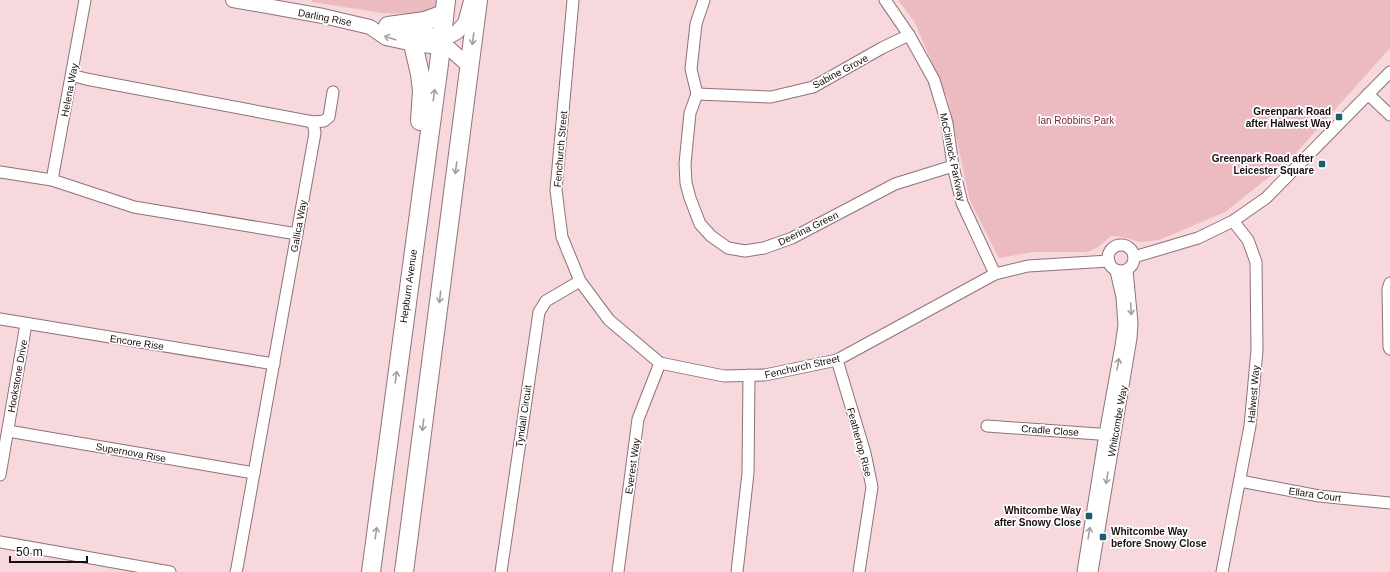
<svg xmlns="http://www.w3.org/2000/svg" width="1390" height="572" font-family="Arial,sans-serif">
  <rect width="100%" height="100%" fill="#f7d8dc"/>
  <g fill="#ebbbc1">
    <polygon points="312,0 437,0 436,9 417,14 382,13 312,2"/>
    <polygon points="898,0 1390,0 1390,48 1288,162 1225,212 1159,240 1141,242 1122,237 1111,236 1098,247 1088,252 1033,252 999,258 970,201 948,100 914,21"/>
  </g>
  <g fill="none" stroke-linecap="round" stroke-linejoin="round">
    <defs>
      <g id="minor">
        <polyline points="573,0 556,190 562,237 580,281 609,320 660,363 724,376 765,375 837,360 995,274 1028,266 1109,261"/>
        <polyline points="885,0 909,35 934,80 947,123 953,166 962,203 995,274"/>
        <polyline points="72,75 86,79 313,122 324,121 329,117 333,92"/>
        <polyline points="697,94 690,113 685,164 686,183 690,198 700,224 711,236 728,248 745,251 764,248 792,238 895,184 953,166"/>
        <polyline points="697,94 771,97 813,87 882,48 909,35"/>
        <polyline points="697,94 691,69 696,24 704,0"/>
        <polyline points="1368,94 1390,115"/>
        <polyline points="0,172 52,180 134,207 297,234"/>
        <polyline points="52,180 85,0"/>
        <circle cx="1121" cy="258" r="13"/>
        <polyline points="1134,257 1198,238 1233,221 1266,198 1390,72"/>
        <polyline points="1390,283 1388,289 1389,347 1390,349"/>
        <polyline points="0,319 274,364"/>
        <polyline points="837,360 865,453 872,487 859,572"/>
        <polyline points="987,426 1112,435"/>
        <polyline points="8,431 254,473"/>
        <polyline points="0,475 26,324"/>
        <polyline points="1240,481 1319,496 1390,503"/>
        <polyline points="0,542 170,572"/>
        <polyline points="236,572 237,568 315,133 313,122"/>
        <polyline points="501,572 539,312 546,301 580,281"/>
        <polyline points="618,572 638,419 660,363"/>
        <polyline points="737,572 748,473 749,375"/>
        <polyline points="1083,572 1105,434 1121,346 1124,325 1122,297 1116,271"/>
        <polyline points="1092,572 1131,338 1132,323 1127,270"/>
        <polyline points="1222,572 1250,426 1257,350 1256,262 1248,240 1233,221"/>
      </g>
      <g id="tertiary">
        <polyline points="233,0 323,16 370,27 386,38 413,44 431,46 457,32 465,23 471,1"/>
        <polyline points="395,27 432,35 442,42 469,66"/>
      </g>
      <g id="primary">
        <polyline points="388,26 425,21 444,14"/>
        <polyline points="413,44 420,74 422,91 420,121"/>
        <polyline points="371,572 439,64 446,0"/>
        <polyline points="404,572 478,0"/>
      </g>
    </defs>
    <use href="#minor" stroke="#8e7376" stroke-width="13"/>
    <use href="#tertiary" stroke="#8e7376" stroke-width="16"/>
    <use href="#primary" stroke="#8e7376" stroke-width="20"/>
    <use href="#minor" stroke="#fff" stroke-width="11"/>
    <use href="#tertiary" stroke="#fff" stroke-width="14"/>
    <use href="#primary" stroke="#fff" stroke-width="18"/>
  </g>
  <defs><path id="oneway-shaft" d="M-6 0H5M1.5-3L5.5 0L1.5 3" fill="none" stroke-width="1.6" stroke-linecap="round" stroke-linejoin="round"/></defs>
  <g stroke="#a39f9f">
    <use href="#oneway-shaft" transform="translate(390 38) rotate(-162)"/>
    <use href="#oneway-shaft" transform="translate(473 39) rotate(98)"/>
    <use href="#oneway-shaft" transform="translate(434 95) rotate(-82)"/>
    <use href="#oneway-shaft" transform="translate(456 168) rotate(97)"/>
    <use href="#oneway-shaft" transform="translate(440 297) rotate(97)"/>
    <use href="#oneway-shaft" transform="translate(1131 309) rotate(86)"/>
    <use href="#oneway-shaft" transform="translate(1118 364) rotate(-80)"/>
    <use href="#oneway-shaft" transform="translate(396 377) rotate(-82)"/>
    <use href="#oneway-shaft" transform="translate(423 425) rotate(97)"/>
    <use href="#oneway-shaft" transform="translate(1107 478) rotate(99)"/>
    <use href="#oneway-shaft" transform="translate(376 533) rotate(-82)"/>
    <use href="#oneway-shaft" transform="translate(1089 533) rotate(-81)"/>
  </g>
  <g fill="#1a5f71" stroke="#fff" stroke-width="1.5">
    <rect x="1335" y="113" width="8" height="8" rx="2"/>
    <rect x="1318" y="160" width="8" height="8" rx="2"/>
    <rect x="1085" y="512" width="8" height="8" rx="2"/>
    <rect x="1099" y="533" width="8" height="8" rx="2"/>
  </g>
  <g text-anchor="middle" stroke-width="3.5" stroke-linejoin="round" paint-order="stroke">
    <g font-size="10" fill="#180e10" stroke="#fff">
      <text transform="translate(325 17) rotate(11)" y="4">Darling Rise</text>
      <text transform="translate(840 71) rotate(-28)" y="4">Sabine Grove</text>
      <text transform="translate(69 90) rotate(-79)" y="4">Helena Way</text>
      <text transform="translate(560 149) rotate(-85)" y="4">Fenchurch Street</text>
      <text transform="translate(953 157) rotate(78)" y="4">McClintock Parkway</text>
      <text transform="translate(298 226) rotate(-80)" y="4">Gallica Way</text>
      <text transform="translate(808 228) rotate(-26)" y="4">Deerina Green</text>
      <text transform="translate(408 286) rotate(-82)" y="4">Hepburn Avenue</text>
      <text transform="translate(137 342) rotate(9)" y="4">Encore Rise</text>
      <text transform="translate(802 366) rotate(-13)" y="4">Fenchurch Street</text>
      <text transform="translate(17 376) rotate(-80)" y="4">Hookstone Drive</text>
      <text transform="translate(1253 394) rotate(-85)" y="4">Halwest Way</text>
      <text transform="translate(523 416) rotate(-82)" y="4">Tyndall Circuit</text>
      <text transform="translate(1117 421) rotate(-80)" y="4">Whitcombe Way</text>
      <text transform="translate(1050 430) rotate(4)" y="4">Cradle Close</text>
      <text transform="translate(860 442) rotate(75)" y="4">Feathertop Rise</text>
      <text transform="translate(131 452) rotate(10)" y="4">Supernova Rise</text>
      <text transform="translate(632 466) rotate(-82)" y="4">Everest Way</text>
      <text transform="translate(1315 494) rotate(8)" y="4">Ellara Court</text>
    </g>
    <g font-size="10" font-weight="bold" fill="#180e10" stroke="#fff" text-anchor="end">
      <text x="1331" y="115">Greenpark Road<tspan x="1331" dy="12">after Halwest Way</tspan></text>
      <text x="1314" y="162">Greenpark Road after<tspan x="1314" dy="12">Leicester Square</tspan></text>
      <text x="1081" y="514">Whitcombe Way<tspan x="1081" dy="12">after Snowy Close</tspan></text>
      <text x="1111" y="535" text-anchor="start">Whitcombe Way<tspan x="1111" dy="12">before Snowy Close</tspan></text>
    </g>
    <g font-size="10" fill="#7a273a" stroke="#fff">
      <text x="1076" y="124">Ian Robbins Park</text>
    </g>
  </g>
  <path d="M10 556v6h77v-6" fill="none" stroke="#180e10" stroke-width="2"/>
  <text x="16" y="556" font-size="12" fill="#180e10" stroke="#ffffff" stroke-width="3" paint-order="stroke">50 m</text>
</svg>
